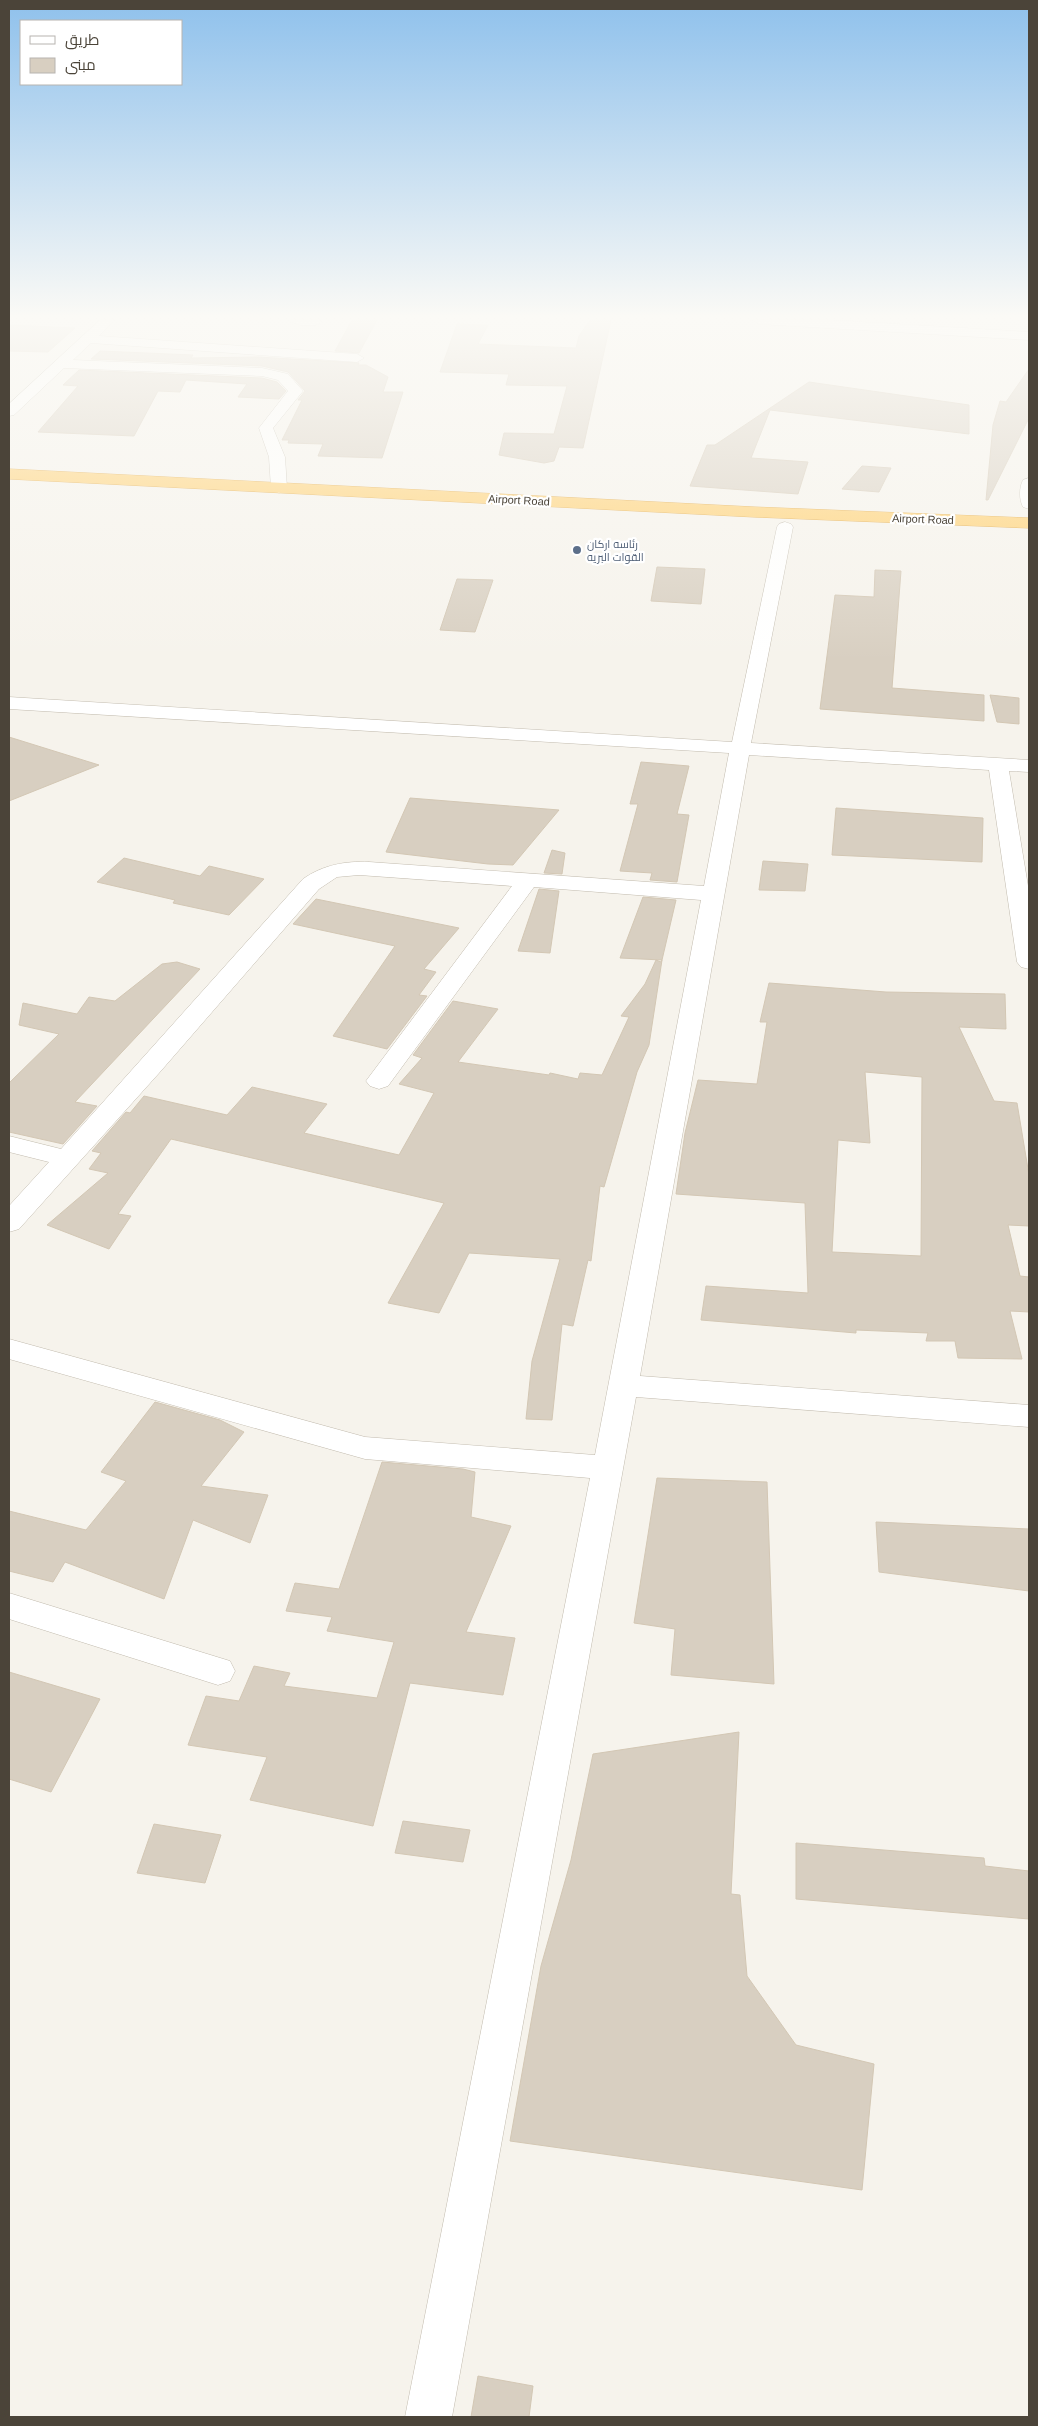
<svg xmlns="http://www.w3.org/2000/svg" width="1038" height="2426" font-family="Helvetica,Cairo,sans-serif">
  <rect width="100%" height="100%" fill="#f6f3ec"/>
  <g fill="#d8cfc1" stroke="#d3c7b4" fill-rule="evenodd">
    <polygon points="352,320 377,320 359,353 335,351"/>
    <polygon points="590,320 611,320 583,448 559,447 554,461 544,463 499,455 504,433 554,434 567,386 506,385 509,374 440,372 457,324 488,325 478,344 576,348 579,336"/>
    <polygon points="9,325 75,328 48,352 9,351"/>
    <polygon points="100,351 193,355 191,358 258,357 359,363 358,365 366,365 388,377 383,392 403,392 382,458 318,456 323,444 288,443 289,440 282,440 302,400 298,400 305,391 288,372 262,366 91,359"/>
    <polygon points="1029,369 1029,418 988,500 986,500 993,425 1000,401 1006,402"/>
    <polygon points="79,370 262,378 277,382 286,391 279,399 238,397 247,384 186,380 180,392 158,391 134,436 38,432 78,386 63,385"/>
    <polygon points="809,382 969,405 969,434 770,410 751,458 808,462 798,494 690,486 707,445 715,445"/>
    <polygon points="862,466 891,468 879,492 842,489"/>
    <polygon points="657,567 705,569 701,604 651,601"/>
    <polygon points="875,570 901,571 892,688 984,695 984,721 820,709 835,595 874,597"/>
    <polygon points="457,579 493,580 475,632 440,630"/>
    <polygon points="990,695 1019,698 1019,724 997,722"/>
    <polygon points="9,737 99,765 9,801"/>
    <polygon points="641,762 689,766 677,814 689,815 677,882 650,880 652,873 620,871 638,804 630,804"/>
    <polygon points="410,798 559,810 513,865 488,864 386,852"/>
    <polygon points="836,808 983,818 982,862 832,855"/>
    <polygon points="552,850 565,853 562,874 544,873"/>
    <polygon points="124,858 200,876 209,866 264,879 229,915 173,903 175,900 97,882"/>
    <polygon points="763,861 808,864 805,891 759,890"/>
    <polygon points="539,889 559,891 550,953 518,951"/>
    <polygon points="643,897 676,900 662,960 649,1045 637,1072 604,1187 600,1186 591,1261 588,1260 573,1326 562,1324 552,1420 526,1419 532,1361 560,1259 469,1253 439,1313 388,1303 444,1203 171,1139 118,1214 131,1216 109,1249 47,1225 108,1173 89,1169 101,1153 92,1151 126,1112 130,1113 144,1096 227,1115 252,1087 327,1104 304,1133 399,1155 434,1093 399,1084 422,1058 413,1055 453,1001 498,1009 458,1062 549,1075 550,1073 578,1079 580,1073 602,1075 629,1017 621,1016 645,984 656,960 661,962 662,960 620,958"/>
    <polygon points="316,899 459,928 424,969 436,972 419,995 427,996 387,1049 333,1036 395,946 293,924"/>
    <polygon points="177,962 200,969 75,1102 97,1106 63,1144 9,1132 9,1083 59,1034 19,1025 23,1003 77,1014 89,997 115,1001 162,964"/>
    <path d="M769 983 886 992 1005 994 1006 1029 959 1027 994 1101 1017 1103 1029 1175V1226L1008 1225 1020 1276 1029 1277V1312L1010 1311 1022 1359 958 1358 955 1341H926L928 1333 856 1330V1333L701 1320 706 1286 808 1293 805 1203 676 1194 685 1133 698 1080 757 1084 767 1022H760ZM865 1072 922 1077 921 1256 832 1252 838 1140 870 1143Z"/>
    <polygon points="155,1402 220,1420 244,1432 201,1486 268,1495 250,1543 193,1520 164,1599 65,1562 53,1582 9,1571 9,1511 86,1530 126,1481 101,1472"/>
    <polygon points="382,1462 463,1469 475,1472 471,1517 511,1526 466,1632 515,1638 503,1695 410,1683 373,1826 250,1800 267,1757 188,1745 206,1696 239,1701 254,1666 290,1673 284,1686 377,1698 394,1642 327,1631 332,1617 286,1611 295,1583 339,1589"/>
    <polygon points="657,1478 767,1482 774,1684 671,1675 675,1629 634,1623"/>
    <polygon points="876,1522 1029,1529 1029,1591 879,1572"/>
    <polygon points="9,1672 100,1699 51,1792 9,1779"/>
    <polygon points="739,1732 731,1894 740,1895 747,1976 796,2045 874,2064 862,2190 510,2141 541,1966 571,1860 593,1754"/>
    <polygon points="403,1821 470,1830 463,1862 395,1853"/>
    <polygon points="154,1824 221,1835 205,1883 137,1873"/>
    <polygon points="796,1843 984,1858 985,1866 1029,1871 1029,1919 796,1899"/>
    <polygon points="478,2376 533,2386 529,2417 471,2417"/>
  </g>
  <g fill="none" stroke-linecap="round" stroke-linejoin="round">
    <defs>
      <g id="minor">
        <polygon points="100,320 114,320 99,336 357,354 364,358 357,362 91,343 73,360 262,368 288,374 303,391 273,428 285,457 287,488 279,493 271,488 269,457 259,428 288,391 278,380 262,376 64,368 14,415 9,416 9,404"/>
        <path d="M289 320H320L322 322C315 328 295 326 289 320Z"/>
        <polygon points="753,320 829,320 1029,332 1029,340 759,324"/>
        <path d="M1029 478V509L1023 507C1019 500 1019 487 1023 480Z"/>
        <path d="M785 522 791 524 793 527 751 743 1029 760V772L1009 771 1029 892V969L1021 967 1017 962 989 770 749 755 640 1376 1029 1405V1427L636 1397 452 2417H405L590 1478 365 1459 9 1359V1339L365 1437 595 1455 701 900 534 887 388 1086 379 1089 370 1086 366 1081 512 886 359 875 337 877 319 889 160 1072 19 1229 9 1232V1206L49 1162 9 1152V1136L61 1149 303 879C323 865 345 861 369 862L704 886 729 753 9 709V697L732 742 777 527 779 524Z"/>
        <polygon points="9,1593 230,1661 235,1671 230,1681 218,1685 9,1619"/>
      </g>
      <polygon id="highway" points="9,469 754,507 1029,518 1029,528 754,517 9,479"/>
    </defs>
    <use href="#minor" stroke="#c2bbae" stroke-width="1"/>
    <use href="#highway" stroke="#e0a43c" stroke-width="1"/>
    <use href="#minor" fill="#fff" fill-rule="evenodd"/>
    <use href="#highway" fill="#ffcf6e" fill-rule="evenodd"/>
  </g>
  <linearGradient id="sky" x2="0" y2="1"><stop stop-color="#8fc1ec"/><stop offset="0.48" stop-color="#fbfaf6"/><stop offset="1" stop-color="#fbfaf6" stop-opacity="0"/></linearGradient>
  <rect width="1038" height="660" fill="url(#sky)"/>
  <circle fill="#5c6f8a" stroke="#fff" stroke-width="2" cx="577" cy="550" r="5"/>
  <g text-anchor="middle" stroke-width="4.5" stroke-linejoin="round" paint-order="stroke">
    <g font-size="11" fill="#4b4439" stroke="#fff">
      <text transform="translate(519 500) rotate(3)" y="4">Airport Road</text>
      <text transform="translate(923 519) rotate(2)" y="4">Airport Road</text>
    </g>
    <g font-size="11" fill="#4e5e75" stroke="#fff" text-anchor="start">
      <text x="587" y="548">رئاسه اركان<tspan x="587" dy="13">القوات البريه</tspan></text>
    </g>
  </g>
  <rect width="1038" height="2426" fill="none" stroke="#4b4439" stroke-width="20"/>
  <rect x="20" y="20" width="162" height="65" fill="#ffffff" stroke="#b7b4b0"/>
  <rect x="30" y="36" width="25" height="8" fill="#ffffff" stroke="#b7b4b0"/>
  <text x="65" y="45" font-size="15" fill="#4b4439">طريق</text>
  <rect x="30" y="58" width="25" height="15" fill="#d8cfc1" stroke="#b7b4b0"/>
  <text x="65" y="70" font-size="15" fill="#4b4439">مبنى</text>
</svg>
